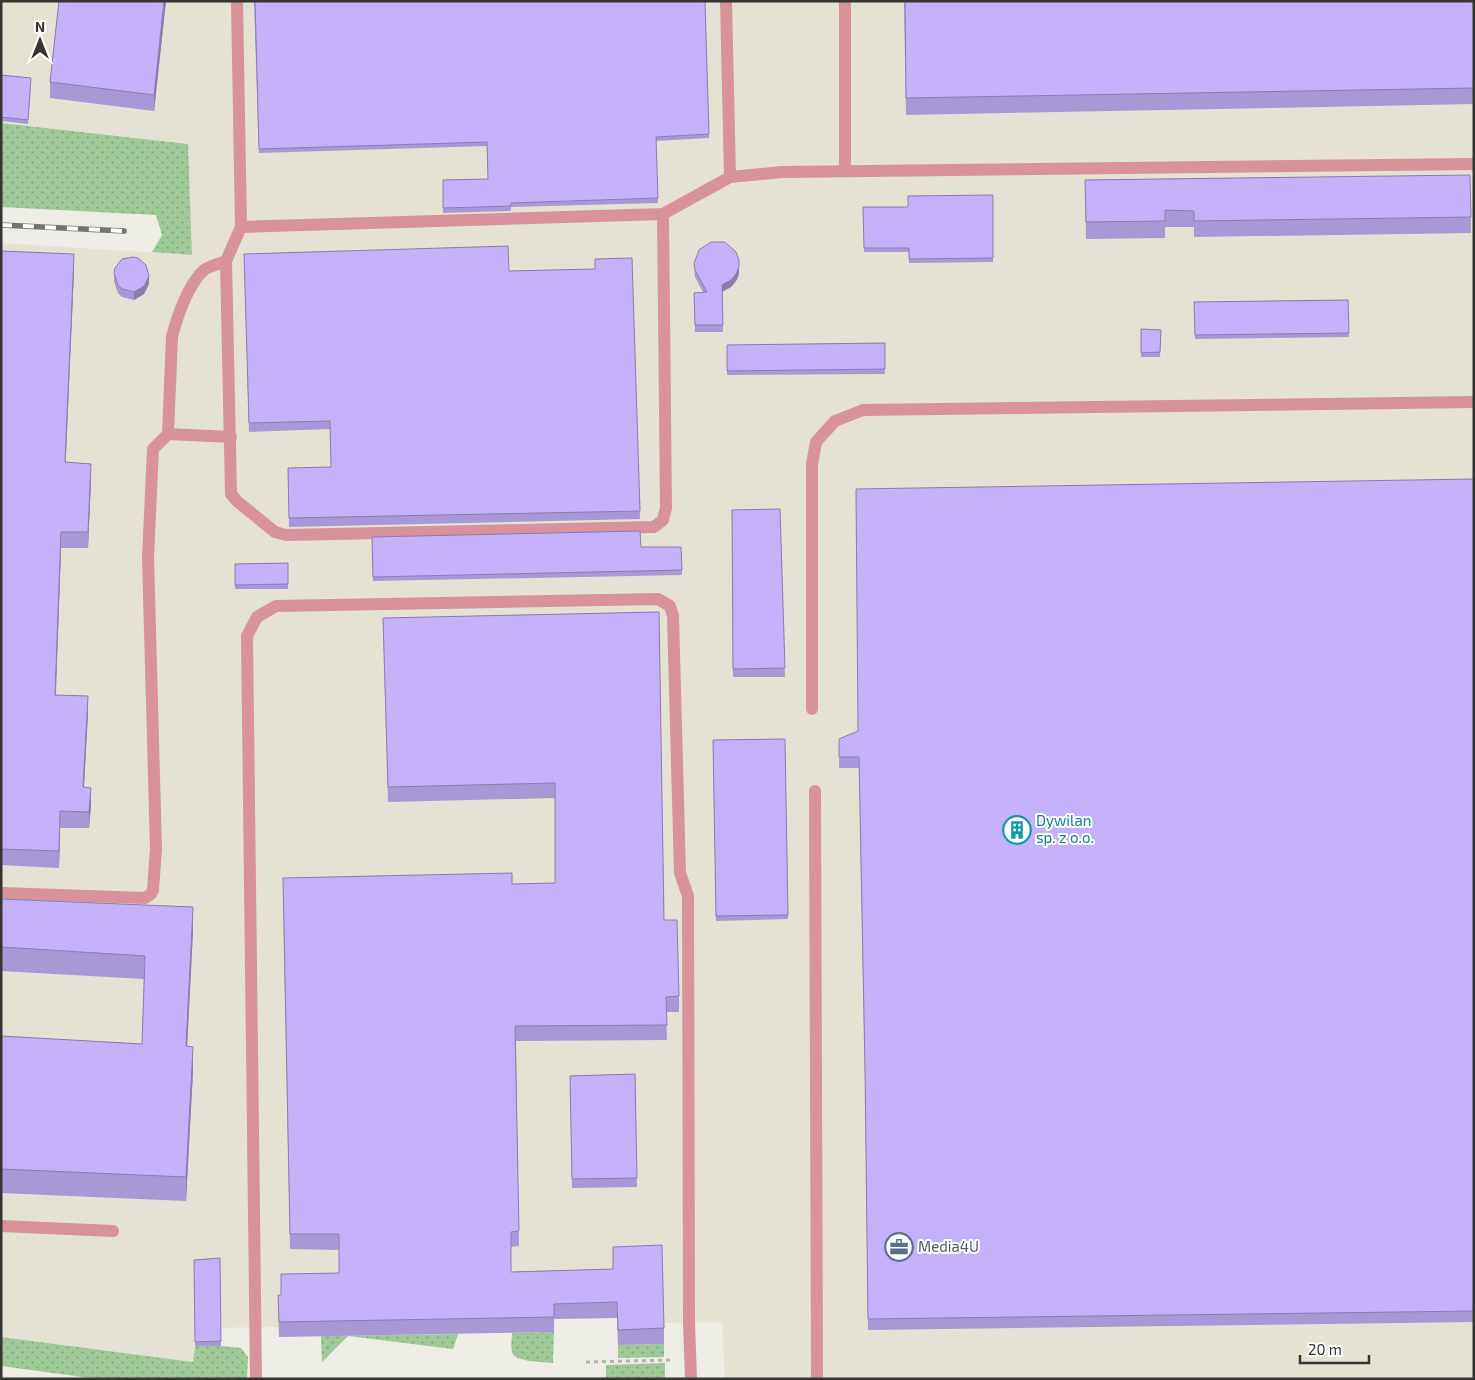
<svg xmlns="http://www.w3.org/2000/svg" width="1475" height="1380" font-family="'Exo 2',sans-serif">
  <defs>
    <pattern id="grass-dots" width="8" height="8" patternUnits="userSpaceOnUse" patternTransform="scale(1.25)"><rect width="8" height="8" fill="#9fc997"/><path d="M2 2h.1M6 6h.1" fill="none" stroke="#82a47c" stroke-width="1.8" stroke-linecap="round"/></pattern>
  </defs>
  <rect width="100%" height="100%" fill="#edece5"/>
  <polygon fill="#e5e1d3" points="1,1 1474,1 1474,1379 725,1379 722,1322 663,1323 664,1344 618,1345 617,1318 555,1319 554,1332 279,1337 278,1327 195,1328 193,1362 1,1337 1,243 192,255 188,144 1,123"/>
  <g fill="url(#grass-dots)">
    <polygon points="1,123 188,144 192,255 152,252 162,235 156,215 1,207"/>
    <path d="M554 1332 553 1363C543 1362 518 1362 513 1354 510 1348 512 1339 512 1333Z"/>
    <polygon points="458,1334 453,1349 348,1336 322,1362 321,1336"/>
    <polygon points="1,1337 193,1362 195,1346 221,1346 241,1348 248,1357 247,1379 97,1379 1,1366"/>
    <polygon points="664,1344 664,1357 618,1358 618,1345"/>
    <polygon points="665,1363 665,1379 606,1379 606,1365"/>
  </g>
  <g fill="none" stroke-linecap="round" stroke-linejoin="round">
    <polyline stroke="#b4b3ae" stroke-width="3" stroke-dasharray="4 4" stroke-linecap="butt" points="586,1362 671,1360"/>
    <g stroke="#d7929c" stroke-width="12">
      <polyline points="237,1 241,227"/>
      <polyline points="726,1 730,177"/>
      <polyline points="845,1 845,171"/>
      <polyline points="663,214 666,508 663,520 654,527 286,535 275,532 238,502 231,494 226,261 241,227 663,214 730,177 782,172 1474,164"/>
      <polyline points="168,434 231,437"/>
      <polyline points="812,709 812,464 816,442 835,421 863,410 1474,402"/>
      <polyline points="815,791 817,1379"/>
      <path d="M1 893 145 898 151 894 153 890 156 849 148 557 153 449 168 434 172 337C177 317 188 284 204 270 209 266 219 264 226 261"/>
      <polyline points="1,1226 113,1231"/>
      <polyline points="256,1379 247,636 257,617 276,606 658,599 670,606 673,616 680,873 688,896 689,1323 691,1379"/>
    </g>
    <defs>
      <polyline id="rail" points="1,225 124,231"/>
    </defs>
    <use href="#rail" stroke="#757470" stroke-width="5.5"/>
    <use href="#rail" stroke="#fff" stroke-width="4" stroke-dasharray="11" stroke-linecap="butt"/>
  </g>
  <g fill="#a998d6">
    <polygon points="59,1 166,1 154,111 50,98 50,82"/>
    <polygon points="254,1 705,1 709,138 656,141 658,203 511,207 511,211 443,213 443,180 488,179 487,146 259,153"/>
    <polygon points="904,1 1474,1 1474,104 906,115"/>
    <polygon points="1,75 31,83 28,124 1,121"/>
    <polygon points="1470,175 1471,233 1194,237 1194,227 1165,227 1165,238 1086,239 1085,180"/>
    <polygon points="993,195 993,262 909,263 909,252 864,252 863,207 908,207"/>
    <polygon points="1,251 74,271 65,462 91,480 88,548 61,548 56,695 88,713 84,787 91,804 89,828 60,828 59,868 1,865"/>
    <polygon points="244,254 509,271 595,269 632,258 640,519 289,527 288,468 331,467 330,429 249,432"/>
    <polygon points="694,263 739,274 736,281 731,287 722,292 723,332 695,332 694,293 703,292 695,277"/>
    <polygon points="114,273 149,284 144,294 134,300 122,297 118,293 114,282"/>
    <polygon points="1348,300 1349,337 1195,339 1194,302"/>
    <polygon points="1141,329 1161,330 1160,357 1141,357"/>
    <polygon points="885,343 885,374 727,375 727,345"/>
    <polygon points="1474,479 1474,1322 868,1330 865,1080 859,768 839,768 839,739"/>
    <polygon points="780,509 785,677 733,677 732,510"/>
    <polygon points="372,537 641,547 681,547 682,575 373,581"/>
    <polygon points="288,563 288,589 235,589 235,564"/>
    <polygon points="659,612 664,920 679,996 679,1012 666,1012 667,1040 516,1041 519,1246 511,1247 511,1272 613,1269 664,1328 664,1344 618,1345 617,1318 554,1319 554,1332 279,1337 278,1295 281,1295 339,1273 339,1250 290,1249 283,893 512,884 555,883 555,798 388,802 383,618"/>
    <polygon points="785,739 788,919 716,921 713,740"/>
    <polygon points="1,899 193,931 187,1046 193,1071 186,1201 1,1193 1,1036 142,1044 144,979 1,971"/>
    <polygon points="635,1074 637,1187 572,1188 570,1076"/>
    <polygon points="220,1258 221,1346 195,1346 194,1260"/>
  </g>
  <g fill="#8a7cae">
    <polygon points="164,1 166,1 154,111 154,95"/>
    <polygon points="74,254 74,271 65,479 65,462"/>
    <polygon points="739,267 739,274 736,281 731,287 722,292 722,285"/>
    <polygon points="149,276 149,284 144,294 134,300 134,292"/>
    <polygon points="91,464 91,480 88,548 88,532"/>
    <polygon points="61,532 61,548 55,711 55,695"/>
    <polygon points="88,696 88,713 83,804 83,787"/>
    <polygon points="91,788 91,804 89,828 89,812"/>
    <polygon points="60,811 60,828 59,868 59,851"/>
    <polygon points="193,907 193,931 186,1070 186,1046"/>
    <polygon points="193,1047 193,1071 186,1201 186,1177"/>
  </g>
  <g fill="#c5b1f9" stroke="#8a7cae">
    <polygon points="59,1 164,1 154,95 50,82"/>
    <polygon points="255,1 705,1 709,134 656,137 658,198 511,203 511,206 443,208 443,180 488,179 487,142 259,149"/>
    <polygon points="905,1 1474,1 1474,88 906,98"/>
    <polygon points="1,75 31,78 28,120 1,117"/>
    <polygon points="1470,175 1471,217 1194,221 1194,211 1165,210 1165,221 1086,222 1085,180"/>
    <polygon points="993,195 993,258 909,259 909,248 864,248 863,207 908,207 908,196"/>
    <polygon points="711,242 725,242 736,252 739,260 739,267 736,274 731,280 722,285 723,325 695,325 694,293 707,292 695,270 694,263 699,250"/>
    <polygon points="508,246 509,271 595,269 595,259 632,258 640,511 289,518 288,468 331,467 330,421 249,423 244,254"/>
    <polygon points="1,251 74,254 65,462 91,464 88,532 61,532 55,695 88,696 83,787 91,788 89,812 60,811 59,851 1,849"/>
    <polygon points="133,257 138,258 146,265 149,276 144,286 134,292 122,289 118,285 114,273 115,268 122,259"/>
    <polygon points="1348,300 1349,333 1195,335 1194,302"/>
    <polygon points="1141,329 1161,330 1160,352 1141,353"/>
    <polygon points="885,343 885,369 727,371 727,345"/>
    <polygon points="1474,479 1474,1311 868,1319 865,1069 859,757 839,757 839,739 858,731 856,489"/>
    <polygon points="780,509 785,668 733,669 732,510"/>
    <polygon points="640,531 641,547 681,547 682,570 373,577 372,537"/>
    <polygon points="288,563 288,584 235,585 235,564"/>
    <polygon points="659,612 664,920 677,920 679,996 666,997 667,1025 515,1026 519,1231 511,1232 511,1272 613,1269 613,1247 662,1245 664,1328 618,1330 617,1302 554,1304 554,1317 279,1322 278,1295 281,1295 281,1274 339,1273 339,1234 290,1234 283,878 512,873 512,884 555,883 555,783 388,787 383,618"/>
    <polygon points="785,739 788,915 716,916 713,740"/>
    <polygon points="1,899 193,907 186,1046 193,1047 186,1177 1,1169 1,1036 142,1044 145,956 1,947"/>
    <polygon points="635,1074 637,1178 572,1179 570,1076"/>
    <polygon points="220,1258 221,1341 195,1342 194,1260"/>
  </g>
  <defs>
    <symbol id="building-ring" viewBox="-11 -11 22 22"><circle r="9.5" fill="#fff" stroke="#0f9aa8" stroke-width="1.5"/><path d="M-4-6H4V6H1V3H-1V6H-4ZM-2.5-4.3h1.7v1.8h-1.7ZM.8-4.3h1.7v1.8H.8ZM-2.5-1h1.7V.8h-1.7ZM.8-1h1.7V.8H.8Z" fill="#0f9aa8"/></symbol>
    <symbol id="office-ring" viewBox="-11 -11 22 22"><circle r="9.5" fill="#fff" stroke="#5c6f8a" stroke-width="1.5"/><path d="M-6-3h4V-5.5h4V-3h4V5H-6ZM-1-4.5V-3h2v-1.5ZM-6 0V1H6V0Z" fill="#5c6f8a"/></symbol>
  </defs>
  <g fill-rule="evenodd">
    <use href="#building-ring" x="1001" y="814" width="32" height="32"/>
    <use href="#office-ring" x="883" y="1231" width="32" height="32"/>
  </g>
  <g text-anchor="middle" stroke-width="4" stroke-linejoin="round" paint-order="stroke">
    <g font-size="15" fill="#0d838f" stroke="#fff" text-anchor="start">
      <text x="1036" y="826">Dywilan<tspan x="1036" dy="17">sp. z o.o.</tspan></text>
    </g>
    <g font-size="15" fill="#4e5e75" stroke="#fff" text-anchor="start">
      <text x="918" y="1252">Media4U</text>
    </g>
  </g>
  <rect width="1475" height="1380" fill="none" stroke="#363533" stroke-width="5"/>
  <g transform="translate(40 40)" stroke="#ffffff" stroke-width="4" paint-order="stroke">
  <path d="M0-4L9 19L0 12L-9 19Z" fill="#363533"/>
  <text y="-8" font-size="14" font-weight="bold" text-anchor="middle" fill="#363533">N</text>
  </g>
  <path d="M1300 1355v8h69v-8" fill="none" stroke="#363533" stroke-width="2.5"/>
  <text x="1308" y="1355" font-size="15" fill="#363533" stroke="#ffffff" stroke-width="4" paint-order="stroke">20 m</text>
</svg>
